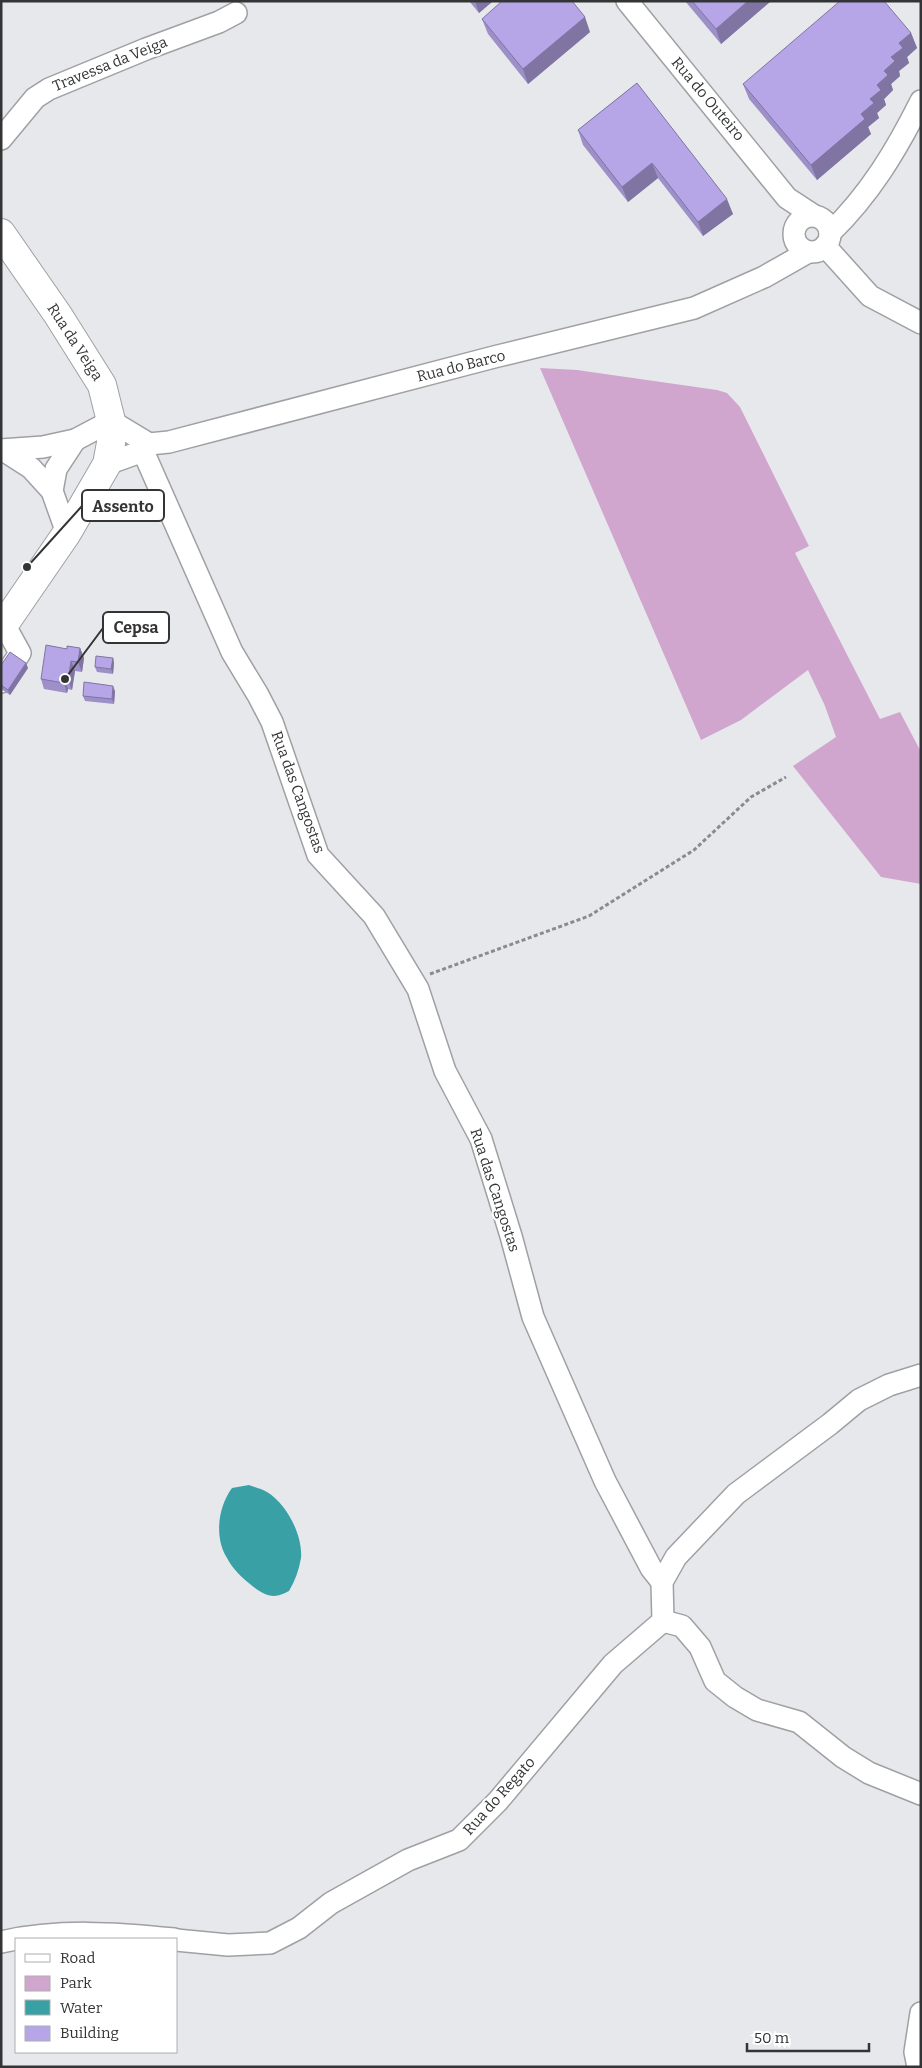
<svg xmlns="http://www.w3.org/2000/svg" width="922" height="2068" font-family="Bitter,serif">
  <rect width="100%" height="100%" fill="#e7e8ec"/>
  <polygon fill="#d0a6ce" points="540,368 577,370 717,390 727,393 740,407 809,546 795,553 880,719 900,712 921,752 921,884 881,877 793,766 836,737 825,706 808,670 741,720 701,740"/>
  <path fill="#39a1a6" d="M249 1485C254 1487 262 1489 267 1492 287 1504 303 1536 301 1558 299 1570 295 1581 289 1591 285 1593 279 1596 274 1596 265 1596 257 1590 250 1584 242 1578 232 1568 227 1558 214 1537 218 1507 232 1488Z"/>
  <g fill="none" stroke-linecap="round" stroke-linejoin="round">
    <defs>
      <g id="minor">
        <polyline points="627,1 787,198 813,215"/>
        <polyline points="1,139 35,98 49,89 146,49 219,22 236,13"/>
        <circle cx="812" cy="234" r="18"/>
        <path d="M830 233C870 194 896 151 921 101"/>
        <polyline points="825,246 870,296 921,323"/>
        <polyline points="1,450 43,447 75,440 111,421 149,444 169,442 494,357 694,308 764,277 808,252"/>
        <polyline points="3,450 31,468 52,491 67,533"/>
        <polyline points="143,451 232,652 258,695 272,722 318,855 374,916 418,989 445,1071 481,1139 511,1236 533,1317 605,1481 651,1568 662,1582"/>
        <polyline points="107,464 143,451 149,444"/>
        <polyline points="52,491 56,469 75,440"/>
        <polyline points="1,682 20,653 4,624"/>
        <polyline points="663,1621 682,1626 700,1647 715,1681 735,1697 757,1710 799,1722 843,1757 869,1773 921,1794"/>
        <polyline points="176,1940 228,1945 270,1943 299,1928 331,1903 408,1860 459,1840 498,1801 613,1664 663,1621 662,1582 676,1557 736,1494 830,1424 859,1400 889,1385 921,1375"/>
        <path d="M1 1942C57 1929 117 1933 174 1939"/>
        <polyline points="918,2067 915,2052 921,2013"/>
      </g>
      <polyline id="major" points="1,233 58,315 102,385 111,421 111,443 107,464 67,533 1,629"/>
    </defs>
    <use href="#minor" stroke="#9fa0a3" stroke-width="24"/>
    <use href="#major" stroke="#9fa0a3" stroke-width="30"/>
    <polyline stroke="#8a8b8d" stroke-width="3" stroke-dasharray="4 2.5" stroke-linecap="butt" points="430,974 589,916 694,850 751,797 786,777"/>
    <use href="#minor" stroke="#fff" stroke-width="21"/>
    <use href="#major" stroke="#fff" stroke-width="28"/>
  </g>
  <g fill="#9d8fc7">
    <polygon points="469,1 493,1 479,13"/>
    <polygon points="685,1 771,1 721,44"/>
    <polygon points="482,19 590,32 528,84 488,34"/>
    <polygon points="911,33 917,48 907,57 909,63 899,71 900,76 891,84 893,90 884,99 886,105 877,113 879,118 868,127 871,134 817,180 749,99 743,84"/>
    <polygon points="637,83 733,214 703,236 658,178 628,202 583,145 578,130"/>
    <polygon points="80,648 84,658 82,672 75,671 72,690 68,689 67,693 44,689 41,679 67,649"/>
    <polygon points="113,658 114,663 113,674 97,672 95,667"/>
    <polygon points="1,665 28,668 10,695 1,689"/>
    <polygon points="115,691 114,704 85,701 83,696"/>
  </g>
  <g fill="#8074a2">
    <polygon points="475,1 493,1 479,13"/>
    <polygon points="748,1 771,1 721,44 716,29"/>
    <polygon points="585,17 590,32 528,84 523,69"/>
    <polygon points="911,33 917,48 907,57 909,63 899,71 900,76 891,84 893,90 884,99 886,105 877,113 879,118 868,127 871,134 817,180 811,165 861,114 870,99 877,85 899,43"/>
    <polygon points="652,163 658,178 628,202 622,187"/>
    <polygon points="727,199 733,214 703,236 698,222"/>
    <polygon points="80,648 84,658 82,672 78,662"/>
    <polygon points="113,658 114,663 113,674 111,669"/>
    <polygon points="71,661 75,671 72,690 68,680"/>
    <polygon points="26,663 28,668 10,695 8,690"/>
    <polygon points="64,679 68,689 67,693 64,683"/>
    <polygon points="113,686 115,691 114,704 112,699"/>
  </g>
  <g fill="#b7a6e7" stroke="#8074a2">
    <polygon points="502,1 572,1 585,17 523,69 482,19"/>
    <polygon points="692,1 748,1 716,29"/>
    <polygon points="840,1 884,1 911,33 899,43 903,48 891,57 895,61 884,71 888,75 877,85 881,90 870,99 874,103 861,114 865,119 811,165 743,84"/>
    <polygon points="637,83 727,199 698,222 652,163 622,187 578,130"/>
    <polygon points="46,645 67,649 67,646 80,648 78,662 71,661 68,680 64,679 64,683 41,679"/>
    <polygon points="10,652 26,663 8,690 1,685 1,665"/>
    <polygon points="96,656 113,658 111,669 95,667"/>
    <polygon points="84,682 113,686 112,699 83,696"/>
  </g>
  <g text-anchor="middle" stroke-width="4.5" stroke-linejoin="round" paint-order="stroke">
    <g font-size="15" fill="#333435" stroke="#fff">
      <text transform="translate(110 64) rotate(-22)" y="5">Travessa da Veiga</text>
      <text transform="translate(708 99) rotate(50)" y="5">Rua do Outeiro</text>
      <text transform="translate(75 342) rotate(57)" y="5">Rua da Veiga</text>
      <text transform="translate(461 366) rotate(-14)" y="5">Rua do Barco</text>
      <text transform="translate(298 792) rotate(70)" y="5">Rua das Cangostas</text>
      <text transform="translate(495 1190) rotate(72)" y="5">Rua das Cangostas</text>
      <text transform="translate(499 1796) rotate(-48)" y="5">Rua do Regato</text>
    </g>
  </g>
  <path fill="none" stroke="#333435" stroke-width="2" d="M27 567L82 506M65 679L103 628"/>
  <g fill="#333435" stroke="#fff" stroke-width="2">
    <circle cx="27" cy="567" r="5"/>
    <circle cx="65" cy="679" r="5"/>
  </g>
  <g fill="#fff" stroke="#333435" stroke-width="2">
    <rect x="82" y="490" width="82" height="31" rx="5"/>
    <rect x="103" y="612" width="66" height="31" rx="5"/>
  </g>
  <g font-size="16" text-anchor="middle" font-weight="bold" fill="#333435">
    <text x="123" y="512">Assento</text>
    <text x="136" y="633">Cepsa</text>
  </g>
  <rect width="922" height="2068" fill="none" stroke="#333435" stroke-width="5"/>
  <rect x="15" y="1938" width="162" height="115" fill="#ffffff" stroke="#adaeae"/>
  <rect x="25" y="1954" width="25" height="8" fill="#ffffff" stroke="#adaeae"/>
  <text x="60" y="1963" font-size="15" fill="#333435">Road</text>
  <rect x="25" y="1976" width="25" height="15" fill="#d0a6ce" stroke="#adaeae"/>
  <text x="60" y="1988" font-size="15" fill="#333435">Park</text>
  <rect x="25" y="2000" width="25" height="15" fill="#39a1a6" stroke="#adaeae"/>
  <text x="60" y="2013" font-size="15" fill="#333435">Water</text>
  <rect x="25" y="2026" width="25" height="15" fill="#b7a6e7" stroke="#adaeae"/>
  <text x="60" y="2038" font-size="15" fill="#333435">Building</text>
  <path d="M747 2043v8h122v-8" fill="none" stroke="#333435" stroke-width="2.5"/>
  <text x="754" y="2043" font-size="15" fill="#333435" stroke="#ffffff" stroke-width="4" paint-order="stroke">50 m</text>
</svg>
